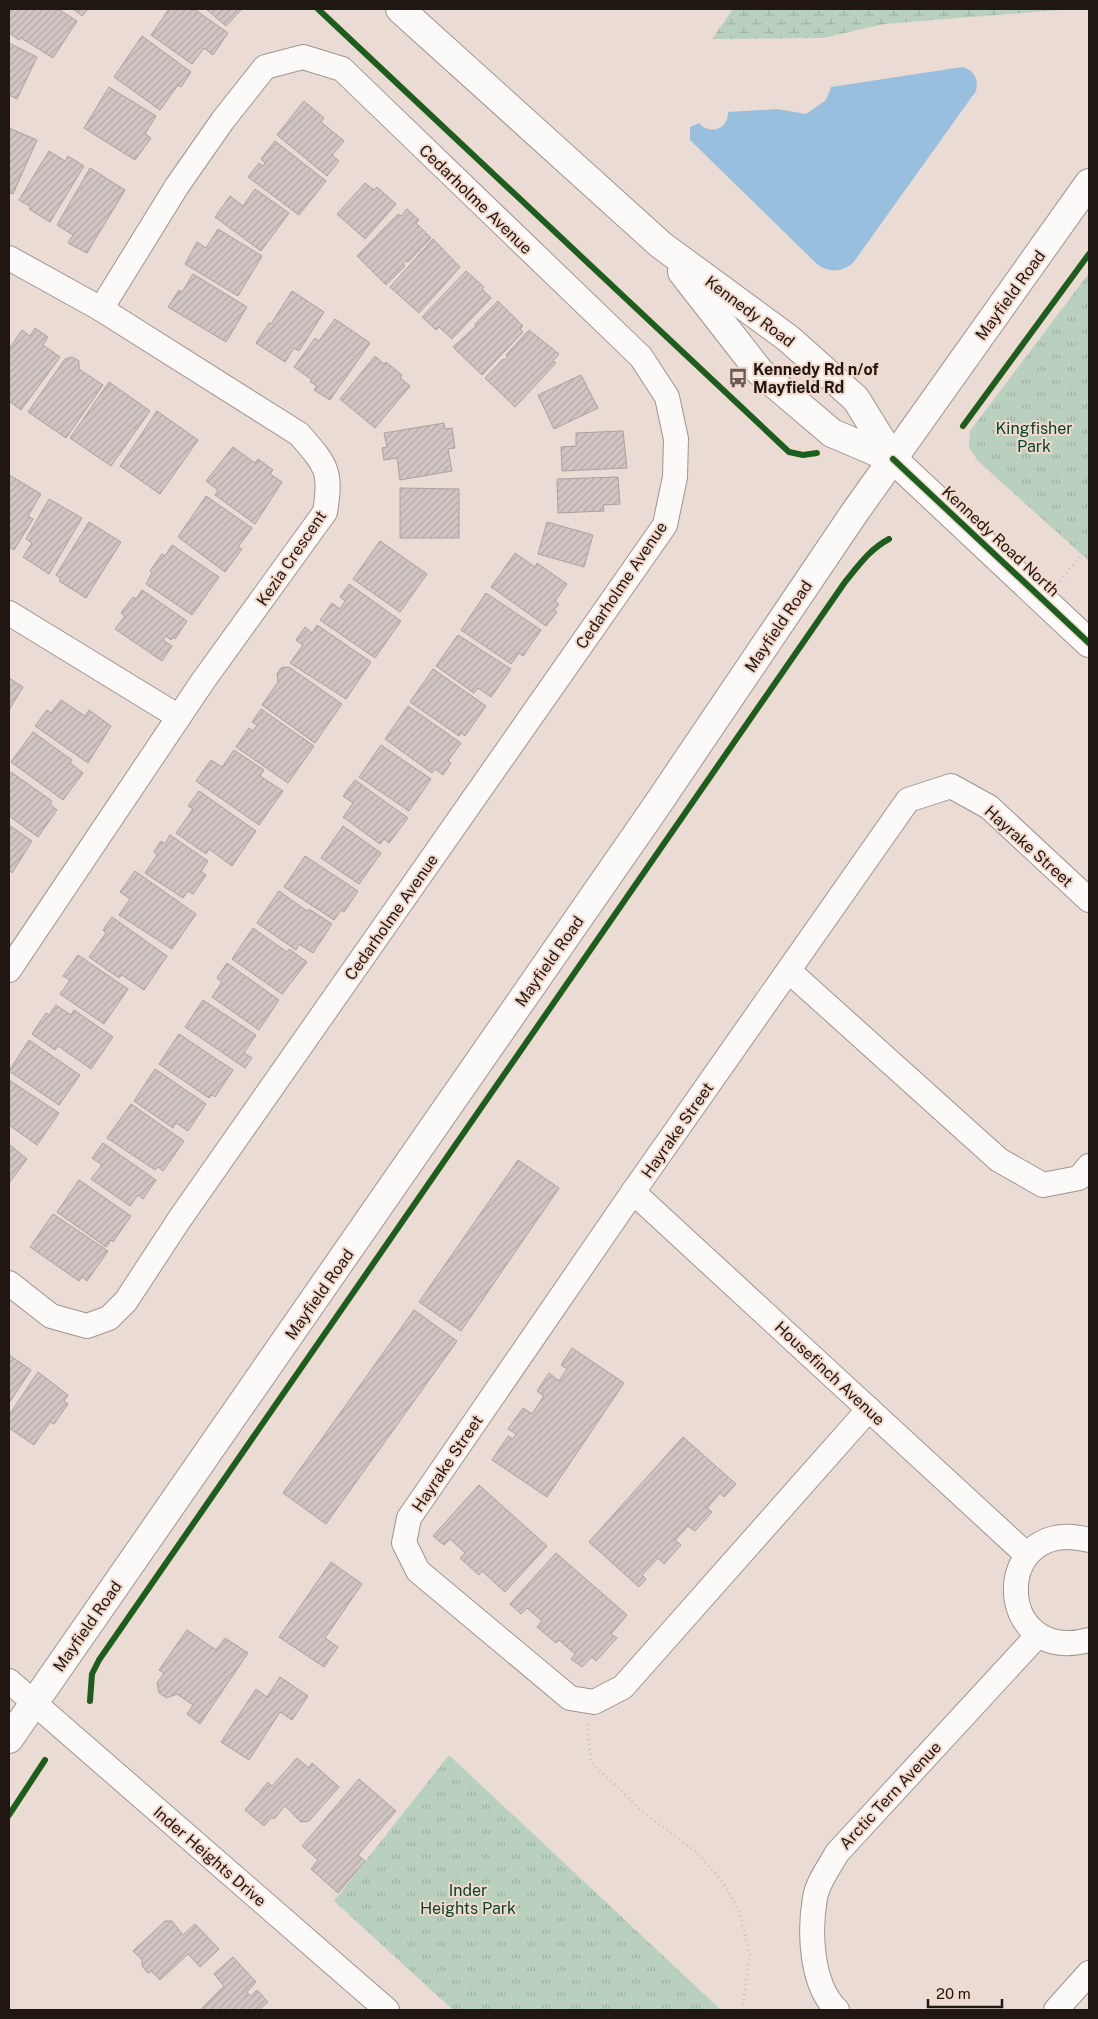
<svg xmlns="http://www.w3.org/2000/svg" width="1098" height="2019" font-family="'Public Sans',sans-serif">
  <defs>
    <pattern id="wetland-marsh" width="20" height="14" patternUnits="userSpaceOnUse" patternTransform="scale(1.25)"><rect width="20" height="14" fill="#b9d0bf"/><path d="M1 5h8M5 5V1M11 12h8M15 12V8" fill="none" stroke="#9fb2a3"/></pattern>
    <pattern id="park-tufts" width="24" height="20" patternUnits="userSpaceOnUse" patternTransform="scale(1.25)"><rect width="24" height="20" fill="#b9d0bf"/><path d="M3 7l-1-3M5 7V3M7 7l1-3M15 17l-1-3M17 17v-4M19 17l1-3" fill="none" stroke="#9fb2a3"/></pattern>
    <pattern id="building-hatch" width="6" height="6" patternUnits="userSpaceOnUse" patternTransform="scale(1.25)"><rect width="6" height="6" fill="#d1c5c4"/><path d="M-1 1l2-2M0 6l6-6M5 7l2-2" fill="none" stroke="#b3a8a7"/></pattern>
  </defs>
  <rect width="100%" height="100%" fill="#eadcd4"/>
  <polygon fill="url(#wetland-marsh)" points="733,9 1072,9 884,24 823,38 712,39"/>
  <g fill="url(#park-tufts)">
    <polygon points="1089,273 1089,561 978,461 969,448 970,431"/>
    <polygon points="449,1755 721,2010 453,2010 334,1901"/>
  </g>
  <path fill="#98bfde" d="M962 67C974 70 979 79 976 91L853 263C842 272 831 273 818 265L690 140V127L699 123C710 135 728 130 728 112L777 109 806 114 826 100 831 87Z"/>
  <g fill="url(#building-hatch)" stroke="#aba1a0">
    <polygon points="9,9 58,9 77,21 53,58 21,38 19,40 9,33"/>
    <polygon points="73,9 88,9 82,16"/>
    <polygon points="169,9 194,9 228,33 213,55 204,48 192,64 151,35"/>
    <polygon points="206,9 242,9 226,26"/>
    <polygon points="142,36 191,72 181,87 178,85 160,110 114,77"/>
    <polygon points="9,43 37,57 17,99 9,95"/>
    <polygon points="109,87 156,116 145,134 151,138 135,160 84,128"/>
    <polygon points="304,101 324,118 321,122 344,141 332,155 339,161 327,176 277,135"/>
    <polygon points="9,128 37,140 13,194 10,193 9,195"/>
    <polygon points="275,141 326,181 299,215 248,177 259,163 263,166 265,163 261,159"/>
    <polygon points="49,151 65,161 68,156 84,166 50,222 29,209 31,207 19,200"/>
    <polygon points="90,168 125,190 87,253 68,243 73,235 57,225"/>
    <polygon points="365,183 374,190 377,187 396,204 365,239 337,214"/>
    <polygon points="255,189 289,213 261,251 215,217 230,196 243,206"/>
    <polygon points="407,209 419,220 416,223 431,238 408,262 406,261 403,264 405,266 386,285 357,256 398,214 401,216"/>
    <polygon points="218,229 262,256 238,296 185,264 197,242 206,248"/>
    <polygon points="433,239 460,267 419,313 390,287"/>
    <polygon points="466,271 484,287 482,289 491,298 452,339 439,327 436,330 422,317"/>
    <polygon points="193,274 247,307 226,342 168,307 179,290 182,292"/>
    <polygon points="292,291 324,312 299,351 294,348 285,362 256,343 269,323 271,324"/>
    <polygon points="498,301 523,326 520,329 523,332 482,375 453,347 476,326 475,324"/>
    <polygon points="335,319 370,343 330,400 314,390 317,386 310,382 312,380 294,367 315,338 319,341"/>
    <polygon points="35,328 48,337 43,345 60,357 21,410 9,401 9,349 22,330 30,336"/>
    <polygon points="529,330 559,354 553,361 556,363 515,407 485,378 503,359 504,360 508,356 506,355"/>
    <polygon points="375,356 384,364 386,362 402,375 400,378 410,386 375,428 340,399"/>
    <polygon points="72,357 79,361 79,369 103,385 66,438 28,412 65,359"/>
    <polygon points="581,375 598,408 554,429 538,395"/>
    <polygon points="109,382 150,411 111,466 70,438"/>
    <polygon points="157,411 198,440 160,494 120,466"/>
    <polygon points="444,423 445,429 452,428 455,448 448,449 452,471 400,480 397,458 384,460 382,448 387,447 384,433"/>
    <polygon points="623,431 627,468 562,471 561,447 576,446 576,433"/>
    <polygon points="233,447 255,463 258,459 273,470 270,474 282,482 255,524 215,495 218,490 206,481"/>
    <polygon points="9,475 41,494 28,516 33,519 14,550 9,547"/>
    <polygon points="618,477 620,504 603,505 604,511 558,513 557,479"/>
    <polygon points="400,488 459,489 459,538 400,538"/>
    <polygon points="206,496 252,528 238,547 242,549 225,572 178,537"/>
    <polygon points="49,499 82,518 49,574 23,557 32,543 26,539"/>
    <polygon points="89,522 121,542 86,598 59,581 61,579 56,575"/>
    <polygon points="547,522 593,535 584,567 538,554"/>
    <polygon points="380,541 427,574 400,612 353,579"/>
    <polygon points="172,545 219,577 192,615 146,584 152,573 150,571 162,554 165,556"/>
    <polygon points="515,553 535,567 537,563 567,584 555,601 559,604 554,610 557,612 546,626 491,587"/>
    <polygon points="349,584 401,621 375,658 320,620 332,603 340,609 345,601 340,597"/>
    <polygon points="142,590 187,621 175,639 173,637 171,640 166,636 163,640 172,646 162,661 115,629 125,616 121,613 133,597 136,599"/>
    <polygon points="486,593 541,630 523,656 519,653 511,664 461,630"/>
    <polygon points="317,625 371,662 346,699 290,663 303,645 296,640 305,627 312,633"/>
    <polygon points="458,635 511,669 491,697 478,688 474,693 436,666"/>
    <polygon points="289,667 342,704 315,743 262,705 278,682 277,674 281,668"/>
    <polygon points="433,669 486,706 465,736 461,733 459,736 410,702"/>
    <polygon points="9,678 23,687 9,710"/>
    <polygon points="61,700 85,716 89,710 111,726 88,763 35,726 47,710 51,713"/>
    <polygon points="408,706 461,743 448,761 451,763 443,775 435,769 432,773 385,739"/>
    <polygon points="261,709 314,746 288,783 236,747 249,728 253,731 257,725 252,722"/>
    <polygon points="33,732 72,760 70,763 83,773 63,800 11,762"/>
    <polygon points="381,745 431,779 409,811 359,777"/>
    <polygon points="234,750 264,770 260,776 283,791 259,825 196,781 211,760 222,767"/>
    <polygon points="11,772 52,801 50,804 57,810 38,837 9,816 9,775"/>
    <polygon points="355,780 408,818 389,843 384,839 380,844 343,817 353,803 343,796"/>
    <polygon points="199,791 256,831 232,866 209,849 206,854 176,833 193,809 188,806"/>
    <polygon points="9,825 32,841 12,873 9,870"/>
    <polygon points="343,826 381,853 359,884 321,858"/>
    <polygon points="170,835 208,861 201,872 206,875 193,894 188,891 183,898 145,873 157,855 154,852 161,841 165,844"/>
    <polygon points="305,856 358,891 344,912 341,910 334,920 284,887"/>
    <polygon points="135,871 196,914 172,949 119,915 130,899 120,892"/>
    <polygon points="279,891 307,911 309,909 332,924 313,953 299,944 296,950 257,923"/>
    <polygon points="112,917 167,956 144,990 122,975 119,978 89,957 106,933 103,930"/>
    <polygon points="253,928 287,952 289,949 307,962 282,994 232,959"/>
    <polygon points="78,955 128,989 104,1024 60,994 70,980 63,976"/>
    <polygon points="227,963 279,1000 259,1030 212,997 222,982 217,978"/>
    <polygon points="203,1000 256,1035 244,1053 252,1058 245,1068 185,1027"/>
    <polygon points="56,1005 71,1015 74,1010 113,1037 91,1069 58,1046 55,1050 32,1034 46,1013 49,1015"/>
    <polygon points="179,1034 233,1070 215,1097 212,1095 209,1098 159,1064"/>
    <polygon points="29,1040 80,1075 59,1105 9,1071"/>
    <polygon points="155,1069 206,1104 188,1131 176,1123 173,1128 134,1101"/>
    <polygon points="9,1080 59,1113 37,1145 9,1125"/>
    <polygon points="131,1104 184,1141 163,1171 158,1167 155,1170 107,1138"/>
    <polygon points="103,1143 156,1180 143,1199 138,1195 130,1206 91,1179 102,1165 92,1158"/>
    <polygon points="9,1144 27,1159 9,1183"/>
    <polygon points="518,1160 559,1188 461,1331 419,1302"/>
    <polygon points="79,1180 131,1216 113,1242 111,1240 106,1247 57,1212"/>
    <polygon points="53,1214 108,1251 87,1281 82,1277 79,1281 30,1247"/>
    <polygon points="414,1310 457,1341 326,1524 283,1493"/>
    <polygon points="572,1348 624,1383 547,1497 492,1460 508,1436 513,1439 516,1434 508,1429 523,1408 532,1414 544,1396 537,1391 549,1373 559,1381 567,1369 561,1365"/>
    <polygon points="9,1355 31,1370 9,1403"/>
    <polygon points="38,1372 68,1395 64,1401 68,1404 54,1424 50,1422 34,1445 9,1428 9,1415"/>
    <polygon points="683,1437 736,1484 724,1497 720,1493 707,1508 712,1512 695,1531 688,1526 675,1540 681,1545 664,1564 658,1558 642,1575 646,1579 639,1587 589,1542"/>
    <polygon points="479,1485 547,1546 505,1592 482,1571 479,1575 460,1558 465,1553 450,1539 444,1545 433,1536"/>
    <polygon points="556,1553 627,1615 611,1634 617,1638 596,1661 592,1657 582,1667 571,1659 575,1654 559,1640 556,1643 537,1627 542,1621 527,1608 521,1614 510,1604"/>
    <polygon points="331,1562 362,1584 325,1638 338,1647 324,1667 279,1637"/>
    <polygon points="187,1630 216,1650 225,1638 248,1653 200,1724 187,1714 193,1705 177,1694 167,1698 159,1693 157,1683 164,1673 159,1670"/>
    <polygon points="280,1677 308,1696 292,1720 280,1712 249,1760 221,1742 256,1689 267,1697"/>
    <polygon points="297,1758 309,1768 312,1763 339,1787 309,1821 301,1822 285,1806 274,1819 272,1817 264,1826 245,1810 268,1782 272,1786"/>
    <polygon points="359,1779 396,1811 358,1855 365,1861 338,1893 311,1869 318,1860 302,1846"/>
    <polygon points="165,1921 172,1921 183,1935 195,1924 219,1949 200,1967 188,1954 160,1980 151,1971 148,1973 142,1966 142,1960 133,1951"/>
    <polygon points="233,1957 256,1982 247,1992 251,1996 257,1990 268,2002 259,2010 200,2010 224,1986 214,1974"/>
  </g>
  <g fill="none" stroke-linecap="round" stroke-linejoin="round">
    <defs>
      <g id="street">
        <path d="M9 258 101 309 299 434C326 465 332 470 325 512L203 681 9 970"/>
        <polyline points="9,613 179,717"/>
        <polyline points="789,971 999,1160 1043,1185 1079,1178 1089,1166"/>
        <polyline points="633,1192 1027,1555"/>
        <polyline points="9,1283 51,1316 87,1326 109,1318 126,1301 179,1220 665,525 675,477 676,439 667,397 641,357 342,69 303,57 265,67 223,120 177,186 101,309"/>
        <polyline points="869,1409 623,1687 594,1702 570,1698 418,1571 404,1543 409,1518 633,1192 908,800 951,786 989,807 1089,900"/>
        <path d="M1089 1540C991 1514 992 1666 1089 1640"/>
        <polyline points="9,1681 387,2010"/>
        <path d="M837 2010C811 1985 809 1932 815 1898 817 1883 830 1866 837 1853L1038 1635"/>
        <polyline points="1056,2010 1089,1973"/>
      </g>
      <g id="secondary">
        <polyline points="400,9 661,245 789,339 856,399 893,459 1089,643"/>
        <polyline points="682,272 760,372 832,433 893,459"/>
        <polyline points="9,1739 655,808 855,512 1089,183"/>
      </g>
    </defs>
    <use href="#street" stroke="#9f948f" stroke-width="26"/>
    <use href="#secondary" stroke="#9f948f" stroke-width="30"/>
    <g stroke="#c6c1be" stroke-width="3" stroke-dasharray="1 4" stroke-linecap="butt">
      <polyline points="1060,581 1089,546"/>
      <polyline points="587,1724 591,1762 643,1812 697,1853 723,1882 740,1913 750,1955 743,2004 745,2010"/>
    </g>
    <use href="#street" stroke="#fcfaf9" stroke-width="24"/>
    <use href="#secondary" stroke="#fcfaf9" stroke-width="28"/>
    <defs>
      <g id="cycleway">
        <polyline points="318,9 789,452 803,455 817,453"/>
        <polyline points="963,426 1089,254"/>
        <polyline points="893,459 1089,643"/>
        <path d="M90 1701 92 1674 99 1660 845 582C859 565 870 549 889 539"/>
        <polyline points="9,1815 45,1760"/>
      </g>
    </defs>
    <use href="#cycleway" stroke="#f3d9cb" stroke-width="9"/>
    <use href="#cycleway" stroke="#1b5e20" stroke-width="6"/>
  </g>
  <defs>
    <symbol id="bus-bare" viewBox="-9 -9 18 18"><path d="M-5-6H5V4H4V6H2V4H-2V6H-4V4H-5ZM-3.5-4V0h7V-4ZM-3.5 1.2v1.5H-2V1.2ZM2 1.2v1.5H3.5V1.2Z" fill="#675c56" stroke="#f3d9cb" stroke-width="2.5" paint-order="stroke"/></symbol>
  </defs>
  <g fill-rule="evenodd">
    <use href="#bus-bare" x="724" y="364" width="28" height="28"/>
  </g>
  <g text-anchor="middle" stroke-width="4" stroke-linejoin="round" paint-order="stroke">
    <g font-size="16" fill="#201712" stroke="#f3d9cb">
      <text transform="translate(476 199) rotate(44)" y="6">Cedarholme Avenue</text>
      <text transform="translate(1010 295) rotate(-54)" y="6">Mayfield Road</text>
      <text transform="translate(750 311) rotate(37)" y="6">Kennedy Road</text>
      <text transform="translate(1001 541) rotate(43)" y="6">Kennedy Road North</text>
      <text transform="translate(291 558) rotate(-56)" y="6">Kezia Crescent</text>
      <text transform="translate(621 585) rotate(-56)" y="6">Cedarholme Avenue</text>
      <text transform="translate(778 626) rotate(-56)" y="6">Mayfield Road</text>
      <text transform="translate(1029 846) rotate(42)" y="6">Hayrake Street</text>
      <text transform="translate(391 917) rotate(-55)" y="6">Cedarholme Avenue</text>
      <text transform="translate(549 961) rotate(-55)" y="6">Mayfield Road</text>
      <text transform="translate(677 1130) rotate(-55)" y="6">Hayrake Street</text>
      <text transform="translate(319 1294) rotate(-55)" y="6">Mayfield Road</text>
      <text transform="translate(830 1373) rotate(43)" y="6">Housefinch Avenue</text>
      <text transform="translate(447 1463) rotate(-56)" y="6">Hayrake Street</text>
      <text transform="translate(87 1626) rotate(-55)" y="6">Mayfield Road</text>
      <text transform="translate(890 1795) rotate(-47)" y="6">Arctic Tern Avenue</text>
      <text transform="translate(210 1856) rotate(41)" y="6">Inder Heights Drive</text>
    </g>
    <g font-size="16" font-weight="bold" fill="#201712" stroke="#f3d9cb" text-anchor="start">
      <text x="753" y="375">Kennedy Rd n/of<tspan x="753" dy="18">Mayfield Rd</tspan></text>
    </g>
    <g font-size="16" fill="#00462f" stroke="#f3d9cb">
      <text x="1034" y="434">Kingfisher<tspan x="1034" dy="18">Park</tspan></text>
      <text x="468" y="1896">Inder<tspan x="468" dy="18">Heights Park</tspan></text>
    </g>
  </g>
  <rect width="1098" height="2019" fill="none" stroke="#201712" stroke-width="20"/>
  <path d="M928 1999v8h74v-8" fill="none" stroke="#201712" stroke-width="2.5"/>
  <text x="936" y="1999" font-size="15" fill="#201712" stroke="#f3d9cb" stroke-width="4" paint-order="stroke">20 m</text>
</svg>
